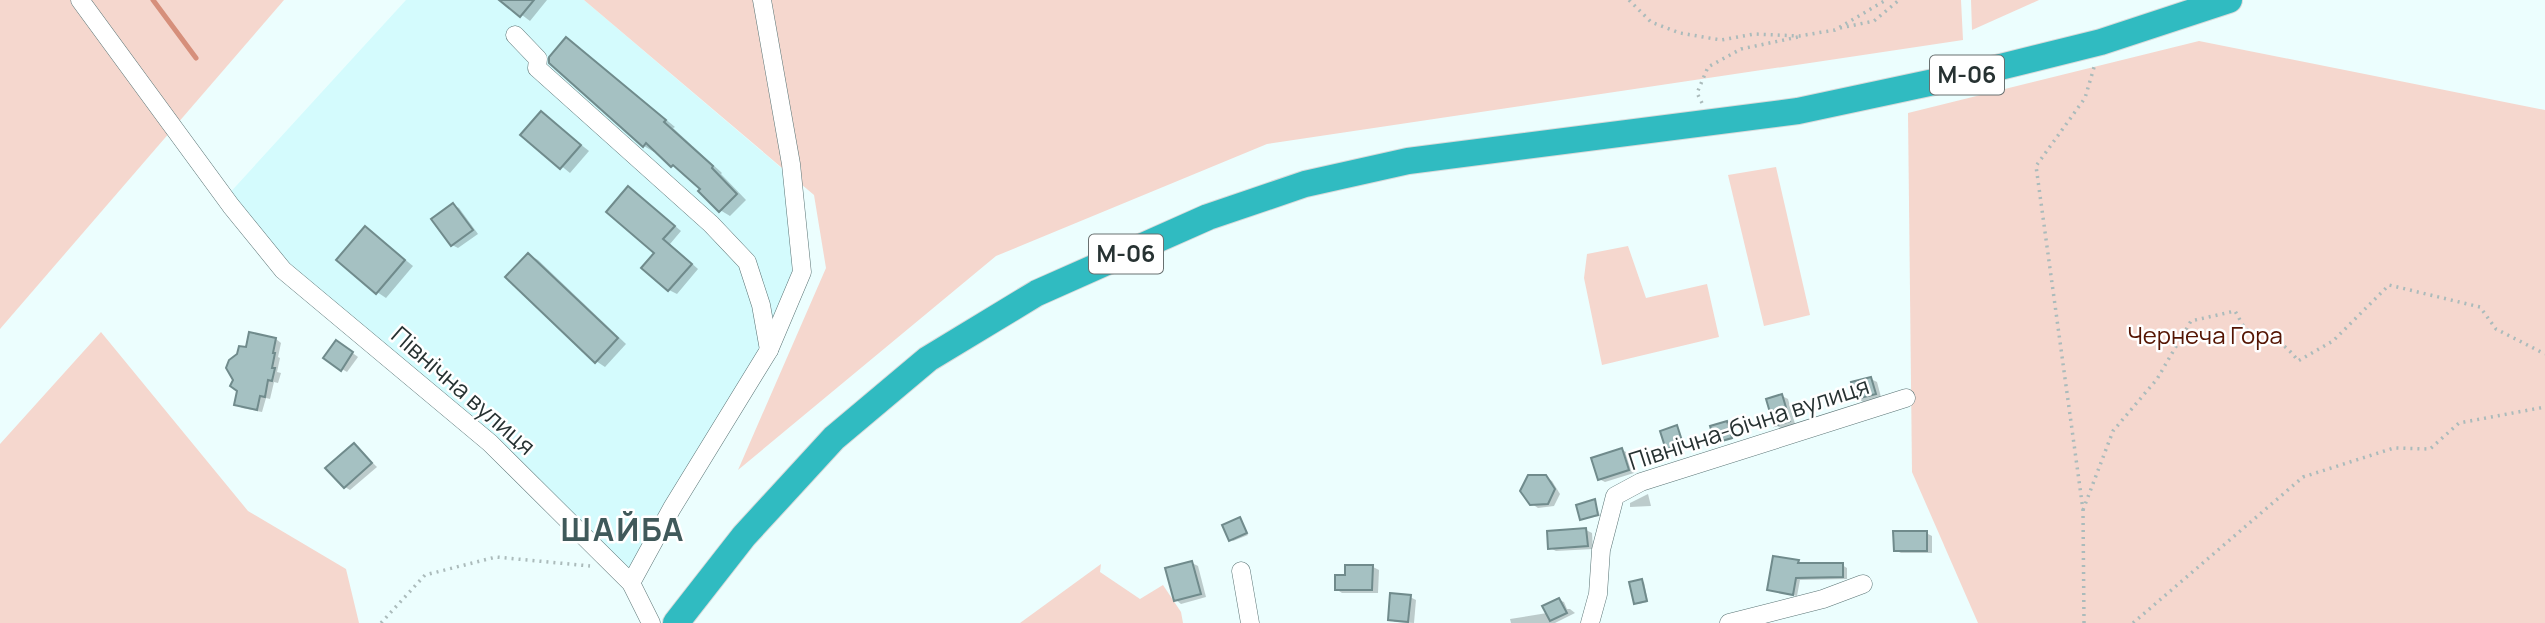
<svg xmlns="http://www.w3.org/2000/svg" width="2545" height="623" font-family="Manrope,sans-serif">
  <rect width="100%" height="100%" fill="#ecfefe"/>
  <polygon fill="#d4fbfd" points="406,0 584,0 792,177 802,272 631,583 490,443 283,270 226,197"/>
  <g fill="#f5d7ce">
    <polygon points="0,0 284,0 0,329"/>
    <polygon points="584,0 1961,0 1963,40 1267,144 996,256 738,470 826,268 814,195"/>
    <polygon points="1971,0 2039,0 1972,30"/>
    <polygon points="2199,41 2545,110 2545,623 1978,623 1912,472 1908,113"/>
    <polygon points="1776,167 1810,315 1764,326 1728,175"/>
    <polygon points="1628,246 1646,298 1707,284 1719,337 1602,365 1584,278 1587,254"/>
    <polygon points="101,332 248,511 346,569 359,623 0,623 0,444"/>
    <polygon points="1101,564 1100,572 1140,599 1163,585 1181,612 1183,623 1020,623"/>
  </g>
  <g fill="#0003">
    <polygon points="502,0 547,0 530,21"/>
    <polygon points="566,39 576,45 675,127 673,128 722,173 721,174 746,200 730,216 720,210 702,189 656,149 654,152 644,146"/>
    <polygon points="541,113 589,151 570,173 523,135"/>
    <polygon points="636,193 681,231 670,244 698,269 677,294 669,290"/>
    <polygon points="453,205 459,208 478,234 458,248 452,245"/>
    <polygon points="366,228 413,266 386,298 377,292"/>
    <polygon points="529,255 538,260 626,344 605,367 596,361"/>
    <polygon points="276,339 281,343 278,357 280,358 277,372 281,373 278,383 274,382 270,399 266,398 262,412 242,408 236,404 247,349"/>
    <polygon points="342,345 358,357 347,372 342,369"/>
    <polygon points="1871,379 1877,382 1881,397 1863,402 1857,398"/>
    <polygon points="1782,396 1788,399 1795,424 1781,428 1775,425"/>
    <polygon points="1726,423 1733,439 1718,443 1716,442"/>
    <polygon points="1676,427 1684,445 1670,450 1668,448"/>
    <polygon points="354,445 377,467 350,490 345,487"/>
    <polygon points="1622,450 1628,453 1634,473 1605,482 1599,479"/>
    <polygon points="1546,477 1552,481 1560,494 1554,506 1538,508 1532,504"/>
    <polygon points="1648,494 1651,506 1630,507 1630,503"/>
    <polygon points="1595,501 1600,516 1582,519"/>
    <polygon points="1240,519 1248,535 1233,541 1230,539"/>
    <polygon points="1586,530 1592,533 1593,549 1556,551 1550,548"/>
    <polygon points="1926,533 1932,536 1932,553 1901,553 1895,550"/>
    <polygon points="1798,562 1804,565 1842,565 1847,568 1847,579 1800,580 1797,596 1769,590"/>
    <polygon points="1192,563 1198,566 1206,597 1181,604 1176,600"/>
    <polygon points="1373,567 1379,570 1378,593 1342,593 1336,589 1347,576"/>
    <polygon points="1642,581 1644,582 1648,602 1638,604 1635,602"/>
    <polygon points="1410,597 1416,600 1414,623 1395,622 1390,619"/>
    <polygon points="1559,600 1564,602 1567,609 1570,609 1575,613 1555,623 1511,623 1510,619 1547,613"/>
  </g>
  <g fill="none" stroke-linecap="round" stroke-linejoin="round">
    <polyline stroke="#d68f7b" stroke-width="5" points="153,0 196,58"/>
  </g>
  <g fill="#a5c1c2" stroke="#708b8c" stroke-width="2">
    <polygon points="499,0 534,0 520,17"/>
    <polygon points="566,37 666,120 664,122 713,166 712,168 737,194 719,212 698,191 700,189 673,165 671,167 646,143 643,147 549,63 549,57"/>
    <polygon points="541,111 581,145 560,169 520,135"/>
    <polygon points="628,186 675,226 663,239 692,264 668,291 641,268 654,253 606,212"/>
    <polygon points="453,203 473,230 451,246 431,219"/>
    <polygon points="365,226 405,260 376,294 336,260"/>
    <polygon points="528,253 618,338 595,363 505,277"/>
    <polygon points="249,332 276,338 273,353 275,353 272,368 275,368 272,381 268,380 265,397 260,396 257,410 234,405 237,391 230,386 233,380 226,368 229,360 237,354 239,346 246,347"/>
    <polygon points="336,340 353,352 341,371 323,358"/>
    <polygon points="1871,377 1876,394 1856,399 1851,382"/>
    <polygon points="1782,394 1790,421 1774,426 1766,399"/>
    <polygon points="1727,421 1732,438 1715,443 1710,426"/>
    <polygon points="1677,425 1683,444 1666,450 1660,431"/>
    <polygon points="354,443 372,463 344,488 325,468"/>
    <polygon points="1622,448 1629,470 1598,480 1591,458"/>
    <polygon points="1528,475 1546,475 1555,489 1548,504 1530,505 1520,491"/>
    <polygon points="1595,499 1598,515 1580,520 1576,505"/>
    <polygon points="1240,517 1247,533 1229,541 1222,525"/>
    <polygon points="1586,528 1588,546 1548,549 1547,531"/>
    <polygon points="1893,531 1927,531 1927,551 1894,551"/>
    <polygon points="1773,556 1799,560 1798,563 1843,563 1843,577 1796,578 1793,595 1767,590"/>
    <polygon points="1192,561 1201,594 1174,601 1165,568"/>
    <polygon points="1345,565 1373,565 1372,590 1335,590 1335,575 1345,575"/>
    <polygon points="1642,579 1647,601 1634,604 1629,582"/>
    <polygon points="1390,593 1411,595 1408,622 1388,620"/>
    <polygon points="1559,598 1567,613 1550,621 1542,606"/>
  </g>
  <g fill="none" stroke-linecap="round" stroke-linejoin="round">
    <defs>
      <g id="minor">
        <polyline points="80,0 231,206 283,270 490,443 631,583 651,623"/>
        <polyline points="515,35 538,59 537,68 711,224 747,262 761,305 769,350"/>
        <polyline points="1241,571 1250,623"/>
        <polyline points="631,583 672,508 769,350 802,272 791,164 762,0"/>
        <polyline points="1590,623 1598,594 1601,550 1615,496 1641,482 1906,398"/>
        <polyline points="1729,623 1823,599 1863,584"/>
      </g>
      <polyline id="highway" points="676,623 744,536 834,438 928,359 1037,293 1208,217 1305,184 1408,161 1798,111 1976,73 2101,42 2229,0"/>
    </defs>
    <use href="#minor" stroke="#597374" stroke-width="19"/>
    <use href="#highway" stroke="#d8dada" stroke-width="28"/>
    <g stroke="#abbbbb" stroke-width="3.5" stroke-dasharray="2 5" stroke-linecap="butt">
      <polyline points="1629,0 1651,22 1680,33 1721,40 1754,34 1799,36 1835,30 1886,0"/>
      <polyline points="1840,28 1874,21 1899,0"/>
      <polyline points="1702,103 1697,93 1708,67 1741,49 1798,37"/>
      <path d="M2083 510 2113 431 2157 379 2191 321 2235 311 2245 329C2268 336 2284 341 2298 361L2333 341 2389 285 2480 307 2496 329 2545 354"/>
      <polyline points="381,623 425,575 496,557 590,566"/>
      <polyline points="2084,623 2083,510 2036,166 2085,98 2095,64"/>
      <polyline points="2133,623 2303,477 2394,448 2430,449 2459,423 2545,407"/>
    </g>
    <use href="#minor" stroke="#fff" stroke-width="18"/>
    <use href="#highway" stroke="#30bbc1" stroke-width="26"/>
  </g>
  <g text-anchor="middle" stroke-width="5" stroke-linejoin="round" paint-order="stroke">
    <g fill="#fff" stroke="#687070" stroke-width="2">
      <rect x="1930" y="55.5" width="74" height="39" rx="5"/>
      <rect x="1089" y="234.5" width="74" height="39" rx="5"/>
    </g>
    <g font-size="23" font-weight="bold" fill="#273232">
      <text x="1967" y="83">М-06</text>
      <text x="1126" y="262">М-06</text>
    </g>
    <g font-size="24" fill="#551503" stroke="#fff">
      <text x="2205" y="344">Чернеча Гора</text>
    </g>
    <g font-size="24" fill="#273232" stroke="#fff">
      <text transform="translate(463 391) rotate(41)" y="8">Північна вулиця</text>
      <text transform="translate(1749 424) rotate(-18)" y="8">Північна-бічна вулиця</text>
    </g>
    <g font-size="32" font-weight="bold" letter-spacing="2" fill="#40595a" stroke="#fff">
      <text x="623" y="541">ШАЙБА</text>
    </g>
  </g>
</svg>
